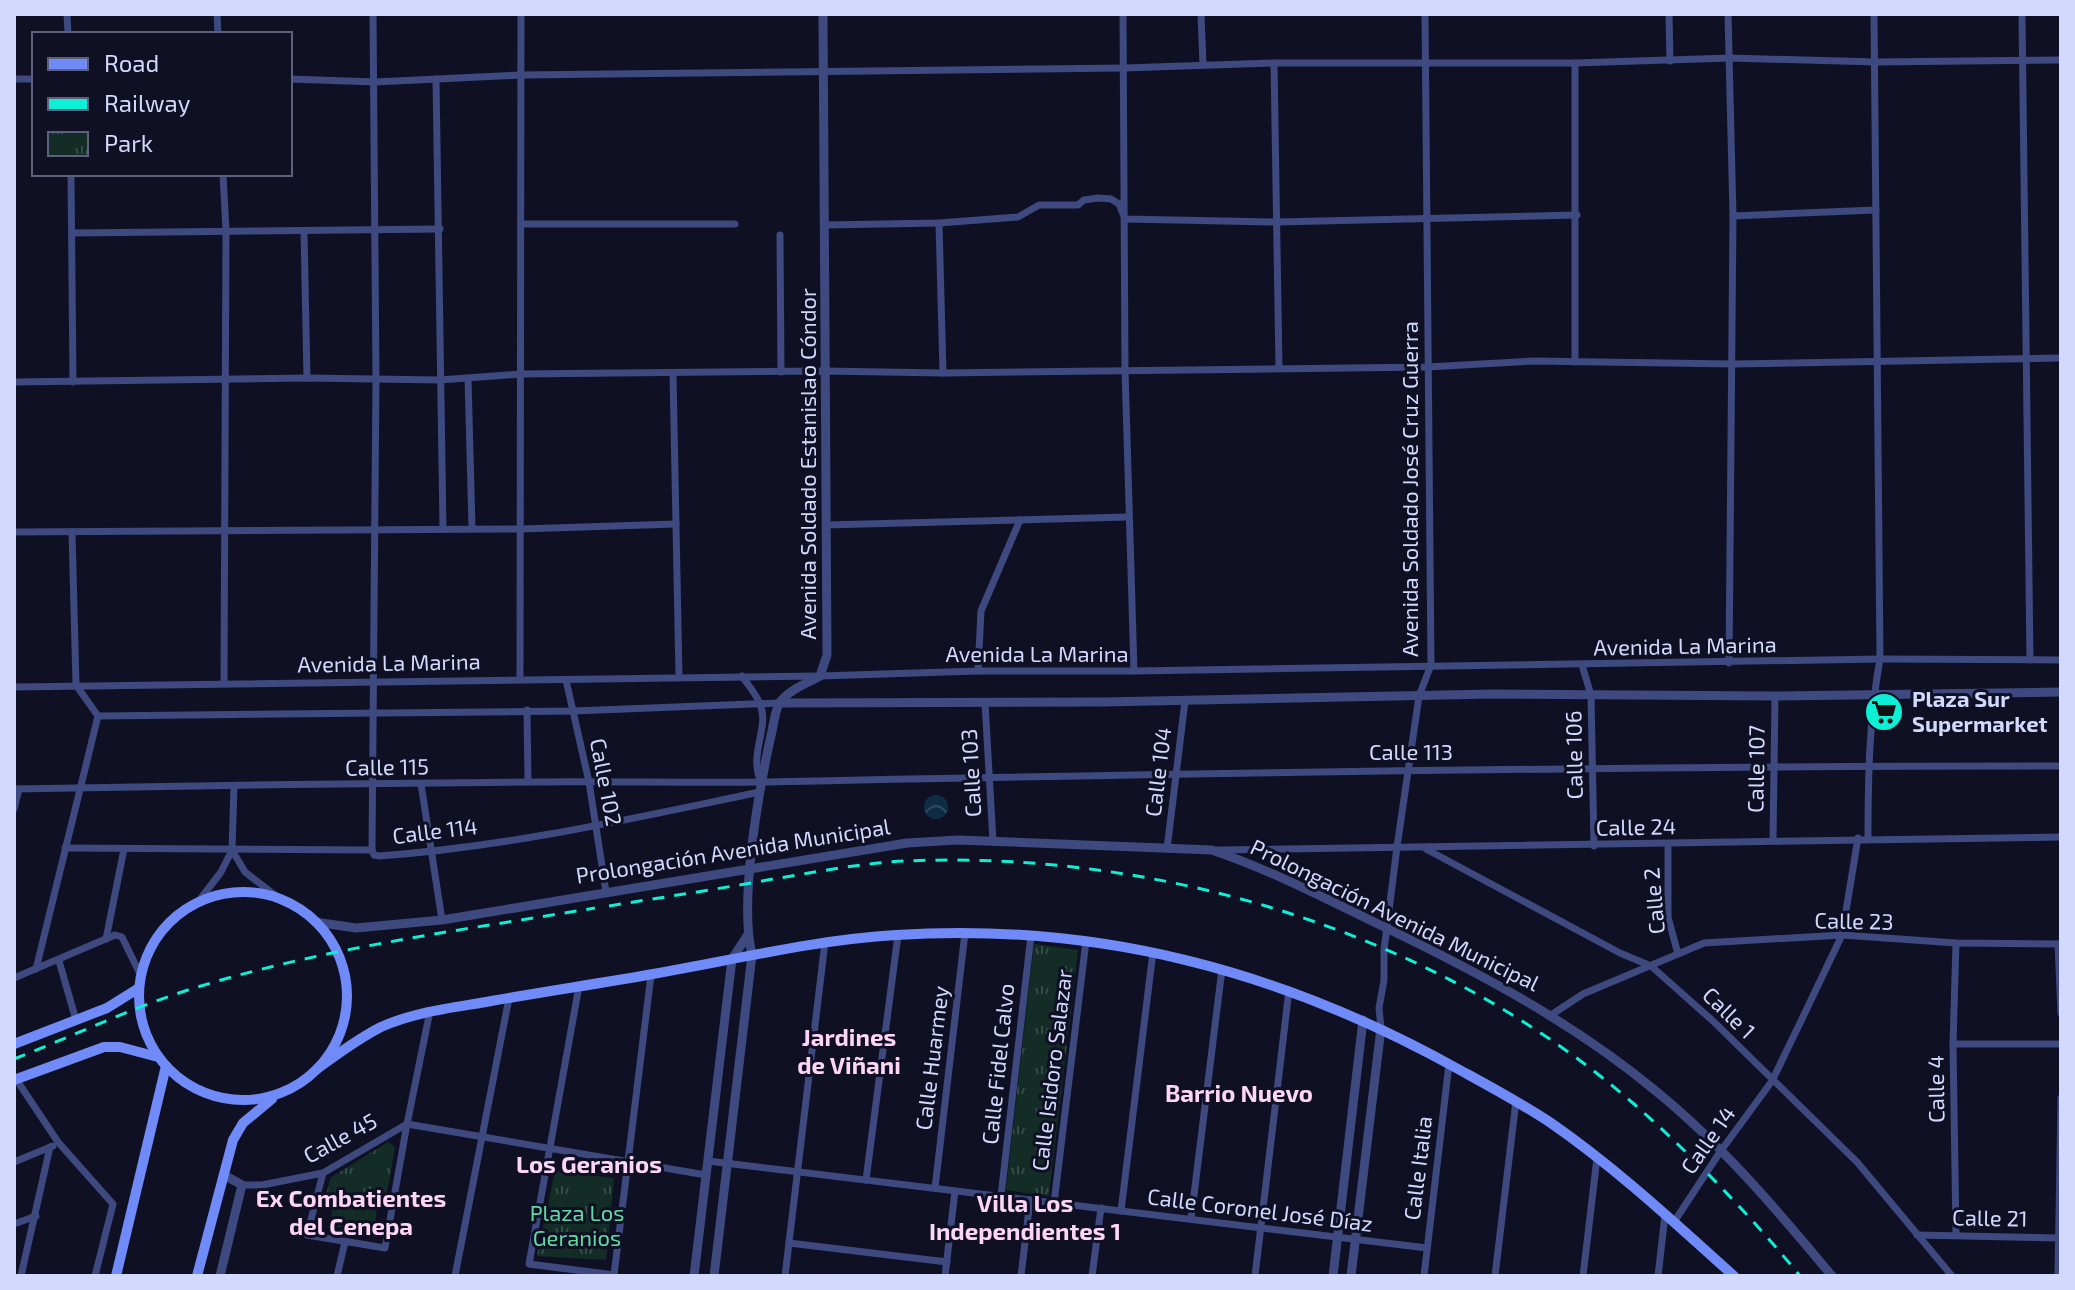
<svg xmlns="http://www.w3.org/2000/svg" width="2075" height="1290" font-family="'Exo 2',sans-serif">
  <defs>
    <pattern id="park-tufts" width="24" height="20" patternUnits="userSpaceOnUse" patternTransform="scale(2)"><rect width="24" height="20" fill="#132d26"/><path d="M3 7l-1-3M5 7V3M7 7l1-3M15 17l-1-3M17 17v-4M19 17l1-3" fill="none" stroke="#344b46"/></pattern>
    <pattern id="water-waves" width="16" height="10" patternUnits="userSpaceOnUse" patternTransform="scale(2)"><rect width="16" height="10" fill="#0e2d43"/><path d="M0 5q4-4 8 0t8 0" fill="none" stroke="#304b5f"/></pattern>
  </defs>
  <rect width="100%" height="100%" fill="#0f1023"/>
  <g fill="url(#park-tufts)">
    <polygon points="1034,944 1078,950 1049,1196 1006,1190"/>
    <polygon points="388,1142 395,1147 385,1204 326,1196 330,1178"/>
    <polygon points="555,1171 614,1178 606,1260 537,1256"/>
  </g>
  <polygon fill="#132d26" points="333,1203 377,1209 374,1232 330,1226"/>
  <circle fill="url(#water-waves)" cx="936" cy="807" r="12"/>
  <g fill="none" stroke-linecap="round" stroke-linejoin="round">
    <g stroke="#3d497f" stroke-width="7">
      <polyline points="67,14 68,34"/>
      <polyline points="217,14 218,34"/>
      <polyline points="1123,14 1125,370 1134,671"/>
      <polyline points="1201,14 1203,65"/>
      <polyline points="1669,14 1670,61"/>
      <polyline points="1728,14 1733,216 1729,663"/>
      <polyline points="2022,15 2030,660"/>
      <polyline points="1274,63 1279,368"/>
      <polyline points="1575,63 1575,362"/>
      <polyline points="14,79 34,79"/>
      <polyline points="290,79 375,82 521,75 1124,68 1274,63 1575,63 1729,58 1876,62 2061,60"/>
      <polyline points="436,79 443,529"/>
      <polyline points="71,174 73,382"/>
      <polyline points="223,174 226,231 224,682"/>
      <polyline points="1733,216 1876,210"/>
      <polyline points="939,223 943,373"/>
      <polyline points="521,224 735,224"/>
      <polyline points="825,225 939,223 1018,217 1039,205 1078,205 1084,200 1098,198 1111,199 1119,204 1125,219 1277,222 1577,215"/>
      <polyline points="304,231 307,378"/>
      <polyline points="73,233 440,229"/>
      <polyline points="780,235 781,372"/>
      <polyline points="673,374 679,676"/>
      <polyline points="468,378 472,528"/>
      <polyline points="14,382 307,378 440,380 520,374 825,371 943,373 1427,367 1534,361 1733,364 2061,358"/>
      <polyline points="826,525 1127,517"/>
      <polyline points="14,532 521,529 676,524"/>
      <polyline points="1582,665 1591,695 1594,846"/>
      <polyline points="978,671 981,611 1020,520"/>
      <path d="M742 676C748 685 756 694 760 704 770 728 748 754 761 782"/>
      <polyline points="520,679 521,14"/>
      <polyline points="566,680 589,782 606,892"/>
      <polyline points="14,687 820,676 978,671 1134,671 1880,659 2061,660"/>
      <polyline points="985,703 993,841"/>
      <polyline points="527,710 528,782"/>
      <polyline points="98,716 574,711 779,703"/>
      <polyline points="421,784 442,920"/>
      <path d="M14 789C185 786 357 783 528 782 607 781 686 783 765 782 1197 773 1629 766 2061 766"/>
      <polyline points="14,809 19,789"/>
      <path d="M1868 839C1868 779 1869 719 1880 659L1874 14"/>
      <polyline points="1773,841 1775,696"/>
      <polyline points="1668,844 1668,917 1678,954"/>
      <path d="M65 848 372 850 374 855 379 856C507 847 634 818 760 792"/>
      <polyline points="1167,849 1185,701"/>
      <polyline points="1426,849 1620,953 1651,966 1713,1021 1857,1162 1952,1276"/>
      <polyline points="232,850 245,872 280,899"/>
      <polyline points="372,850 376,378 373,14"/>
      <polyline points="1218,850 2061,837"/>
      <polyline points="198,902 221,872 232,850 234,786"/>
      <polyline points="106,939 124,849"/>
      <polyline points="1956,943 1953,1044 1956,1235"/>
      <polyline points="2058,944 2061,1013"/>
      <polyline points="59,961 76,1020"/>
      <polyline points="36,969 98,716 76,685 72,532"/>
      <polyline points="14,978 115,935 122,937 141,976"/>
      <polyline points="579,986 529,1264 614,1275 651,975"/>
      <polyline points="1551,1015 1583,994 1704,943 1842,935 1956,943 2061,944"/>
      <polyline points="1381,1028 1379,1008 1384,980 1384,950 1397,847 1419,696 1431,665 1425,14"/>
      <polyline points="1953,1044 2061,1044"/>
      <polyline points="16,1079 58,1142 113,1204 95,1276"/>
      <polyline points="407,1124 706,1175"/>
      <polyline points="708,1161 1427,1248"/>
      <polyline points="14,1162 53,1146"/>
      <polyline points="323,1173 307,1235 385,1248 407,1124 430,1011"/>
      <polyline points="866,1180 898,935"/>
      <polyline points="242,1185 262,1185 323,1173 407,1124"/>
      <polyline points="935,1188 965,933"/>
      <polyline points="1001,1196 1031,935"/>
      <polyline points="1054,1203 1086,941"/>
      <polyline points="1121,1211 1153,952"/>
      <polyline points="1191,1219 1222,969"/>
      <polyline points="1674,1222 1720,1152 1772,1081 1801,1021 1842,935 1858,838"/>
      <polyline points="14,1224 36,1216"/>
      <polyline points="1917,1235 2059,1238"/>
      <polyline points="789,1243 947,1262"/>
      <polyline points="21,1276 50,1147"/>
      <polyline points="337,1276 345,1242"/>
      <polyline points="455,1276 509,998"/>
      <polyline points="785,1276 825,942"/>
      <polyline points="945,1276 955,1191"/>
      <polyline points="1021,1276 1030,1200"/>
      <polyline points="1092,1276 1101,1208"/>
      <polyline points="1255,1276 1289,990"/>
      <polyline points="1424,1276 1449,1064"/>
      <polyline points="1495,1276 1516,1101"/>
      <polyline points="1583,1276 1597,1158"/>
      <polyline points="1658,1276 1665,1215"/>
      <polyline points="2058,1276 2061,1098"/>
    </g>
    <g stroke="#3d497f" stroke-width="9">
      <polyline points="779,703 1103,702 1493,694 1775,696 2061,692"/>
      <path d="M315 922 356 928 442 920 907 843 958 840 1212 850C1270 870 1323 897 1378 924 1476 971 1573 1022 1657 1092 1723 1146 1778 1211 1832 1276"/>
      <polyline points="220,1276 242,1185 224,1175"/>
      <polyline points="694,1276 732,959 747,936"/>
      <path d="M714 1276 752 955C739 902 758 795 770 740 773 729 774 714 779 704 786 691 808 683 820 676L827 655 823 14"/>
      <polyline points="1333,1276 1363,1020"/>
      <polyline points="1351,1276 1381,1028"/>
    </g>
    <g stroke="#708af7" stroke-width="10">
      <circle cx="243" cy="996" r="104"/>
      <polyline points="14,1044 107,1008 139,988"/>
      <path d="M317 1069C336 1055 359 1038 381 1027 414 1012 451 1008 486 1002 541 992 597 984 653 974 734 960 813 940 896 935 1098 922 1282 971 1458 1069 1489 1086 1521 1103 1551 1123 1616 1168 1675 1223 1734 1276"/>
      <polyline points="14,1080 104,1047 120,1047 158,1057"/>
      <polyline points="116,1276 166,1066"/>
      <polyline points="197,1276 233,1140 243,1123 272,1099"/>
    </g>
    <g stroke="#0df0d5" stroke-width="3" stroke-dasharray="12 10" stroke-linecap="butt">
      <path d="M609 906C664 897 719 889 773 879 817 872 861 863 905 861 1162 850 1438 933 1634 1104 1691 1154 1752 1217 1800 1276"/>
      <path d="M14 1059C76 1035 137 1005 201 986 329 947 463 930 595 908"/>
    </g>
  </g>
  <defs>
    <symbol id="supermarket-disc" viewBox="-11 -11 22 22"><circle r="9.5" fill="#0df0d5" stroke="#0f1023"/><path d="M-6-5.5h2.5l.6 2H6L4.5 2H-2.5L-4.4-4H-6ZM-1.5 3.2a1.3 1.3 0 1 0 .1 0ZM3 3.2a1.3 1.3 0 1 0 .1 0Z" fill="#111"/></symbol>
  </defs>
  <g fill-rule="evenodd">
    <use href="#supermarket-disc" x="1862" y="690" width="44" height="44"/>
  </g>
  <g text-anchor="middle" stroke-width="6" stroke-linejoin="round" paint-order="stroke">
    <g font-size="22" fill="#d3d8fd" stroke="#0f1023">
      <text transform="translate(808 464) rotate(-90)" y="8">Avenida Soldado Estanislao Cóndor</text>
      <text transform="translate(1410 489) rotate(-90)" y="8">Avenida Soldado José Cruz Guerra</text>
      <text transform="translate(1685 646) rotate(-1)" y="8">Avenida La Marina</text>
      <text x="1037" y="662">Avenida La Marina</text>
      <text transform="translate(389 663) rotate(-1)" y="8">Avenida La Marina</text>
      <text x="1411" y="760">Calle 113</text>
      <text transform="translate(1574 755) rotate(-91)" y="8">Calle 106</text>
      <text transform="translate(387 767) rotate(-1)" y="8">Calle 115</text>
      <text transform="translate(1756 769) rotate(-89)" y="8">Calle 107</text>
      <text transform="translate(1158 772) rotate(-83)" y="8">Calle 104</text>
      <text transform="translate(971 773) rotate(-93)" y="8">Calle 103</text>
      <text transform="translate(606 782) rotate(79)" y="8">Calle 102</text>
      <text transform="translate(1636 827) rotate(-1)" y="8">Calle 24</text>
      <text transform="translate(435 831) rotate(-7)" y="8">Calle 114</text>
      <text transform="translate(733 851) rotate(-9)" y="8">Prolongación Avenida Municipal</text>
      <text transform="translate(1654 901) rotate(-95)" y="8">Calle 2</text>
      <text transform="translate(1395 915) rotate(26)" y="8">Prolongación Avenida Municipal</text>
      <text transform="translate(1854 921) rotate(1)" y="8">Calle 23</text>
      <text transform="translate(1729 1013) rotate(44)" y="8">Calle 1</text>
      <text transform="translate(932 1058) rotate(-83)" y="8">Calle Huarmey</text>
      <text transform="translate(998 1064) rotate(-84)" y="8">Calle Fidel Calvo</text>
      <text transform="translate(1052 1070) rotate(-83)" y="8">Calle Isidoro Salazar</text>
      <text transform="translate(1936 1089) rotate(-91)" y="8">Calle 4</text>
      <text transform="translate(340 1138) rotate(-29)" y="8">Calle 45</text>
      <text transform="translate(1708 1140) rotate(-55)" y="8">Calle 14</text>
      <text transform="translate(1418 1168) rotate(-83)" y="8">Calle Italia</text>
      <text transform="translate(1260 1210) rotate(7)" y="8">Calle Coronel José Díaz</text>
      <text transform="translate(1990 1218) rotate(1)" y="8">Calle 21</text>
    </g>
    <g font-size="22" font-weight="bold" fill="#d3d8fd" stroke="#0f1023" text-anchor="start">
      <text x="1912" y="707">Plaza Sur<tspan x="1912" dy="25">Supermarket</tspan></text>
    </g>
    <g font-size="22" fill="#63d9a2" stroke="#0f1023">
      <text x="577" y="1221">Plaza Los<tspan x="577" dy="25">Geranios</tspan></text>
    </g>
    <g font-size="24" font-weight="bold" fill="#fdd5f7" stroke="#0f1023">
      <text x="849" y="1046">Jardines<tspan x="849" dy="28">de Viñani</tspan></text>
      <text x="1239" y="1102">Barrio Nuevo</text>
      <text x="589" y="1173">Los Geranios</text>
      <text x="351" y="1207">Ex Combatientes<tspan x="351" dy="28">del Cenepa</tspan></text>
      <text x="1025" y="1212">Villa Los<tspan x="1025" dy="28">Independientes 1</tspan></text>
    </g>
  </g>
  <rect width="2075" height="1290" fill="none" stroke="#d3d8fd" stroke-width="32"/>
  <rect x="32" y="32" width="260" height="144" fill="#0f1023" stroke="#5d607a" stroke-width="2"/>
  <rect x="48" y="58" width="40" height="12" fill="#708af7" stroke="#5d607a" stroke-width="2"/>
  <text x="104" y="72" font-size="24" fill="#d3d8fd">Road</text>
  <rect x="48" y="98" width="40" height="12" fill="#0df0d5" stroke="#5d607a" stroke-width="2"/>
  <text x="104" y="112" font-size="24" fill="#d3d8fd">Railway</text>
  <rect x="48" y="132" width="40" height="24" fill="url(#park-tufts)" stroke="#5d607a" stroke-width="2"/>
  <text x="104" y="152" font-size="24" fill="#d3d8fd">Park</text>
</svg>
